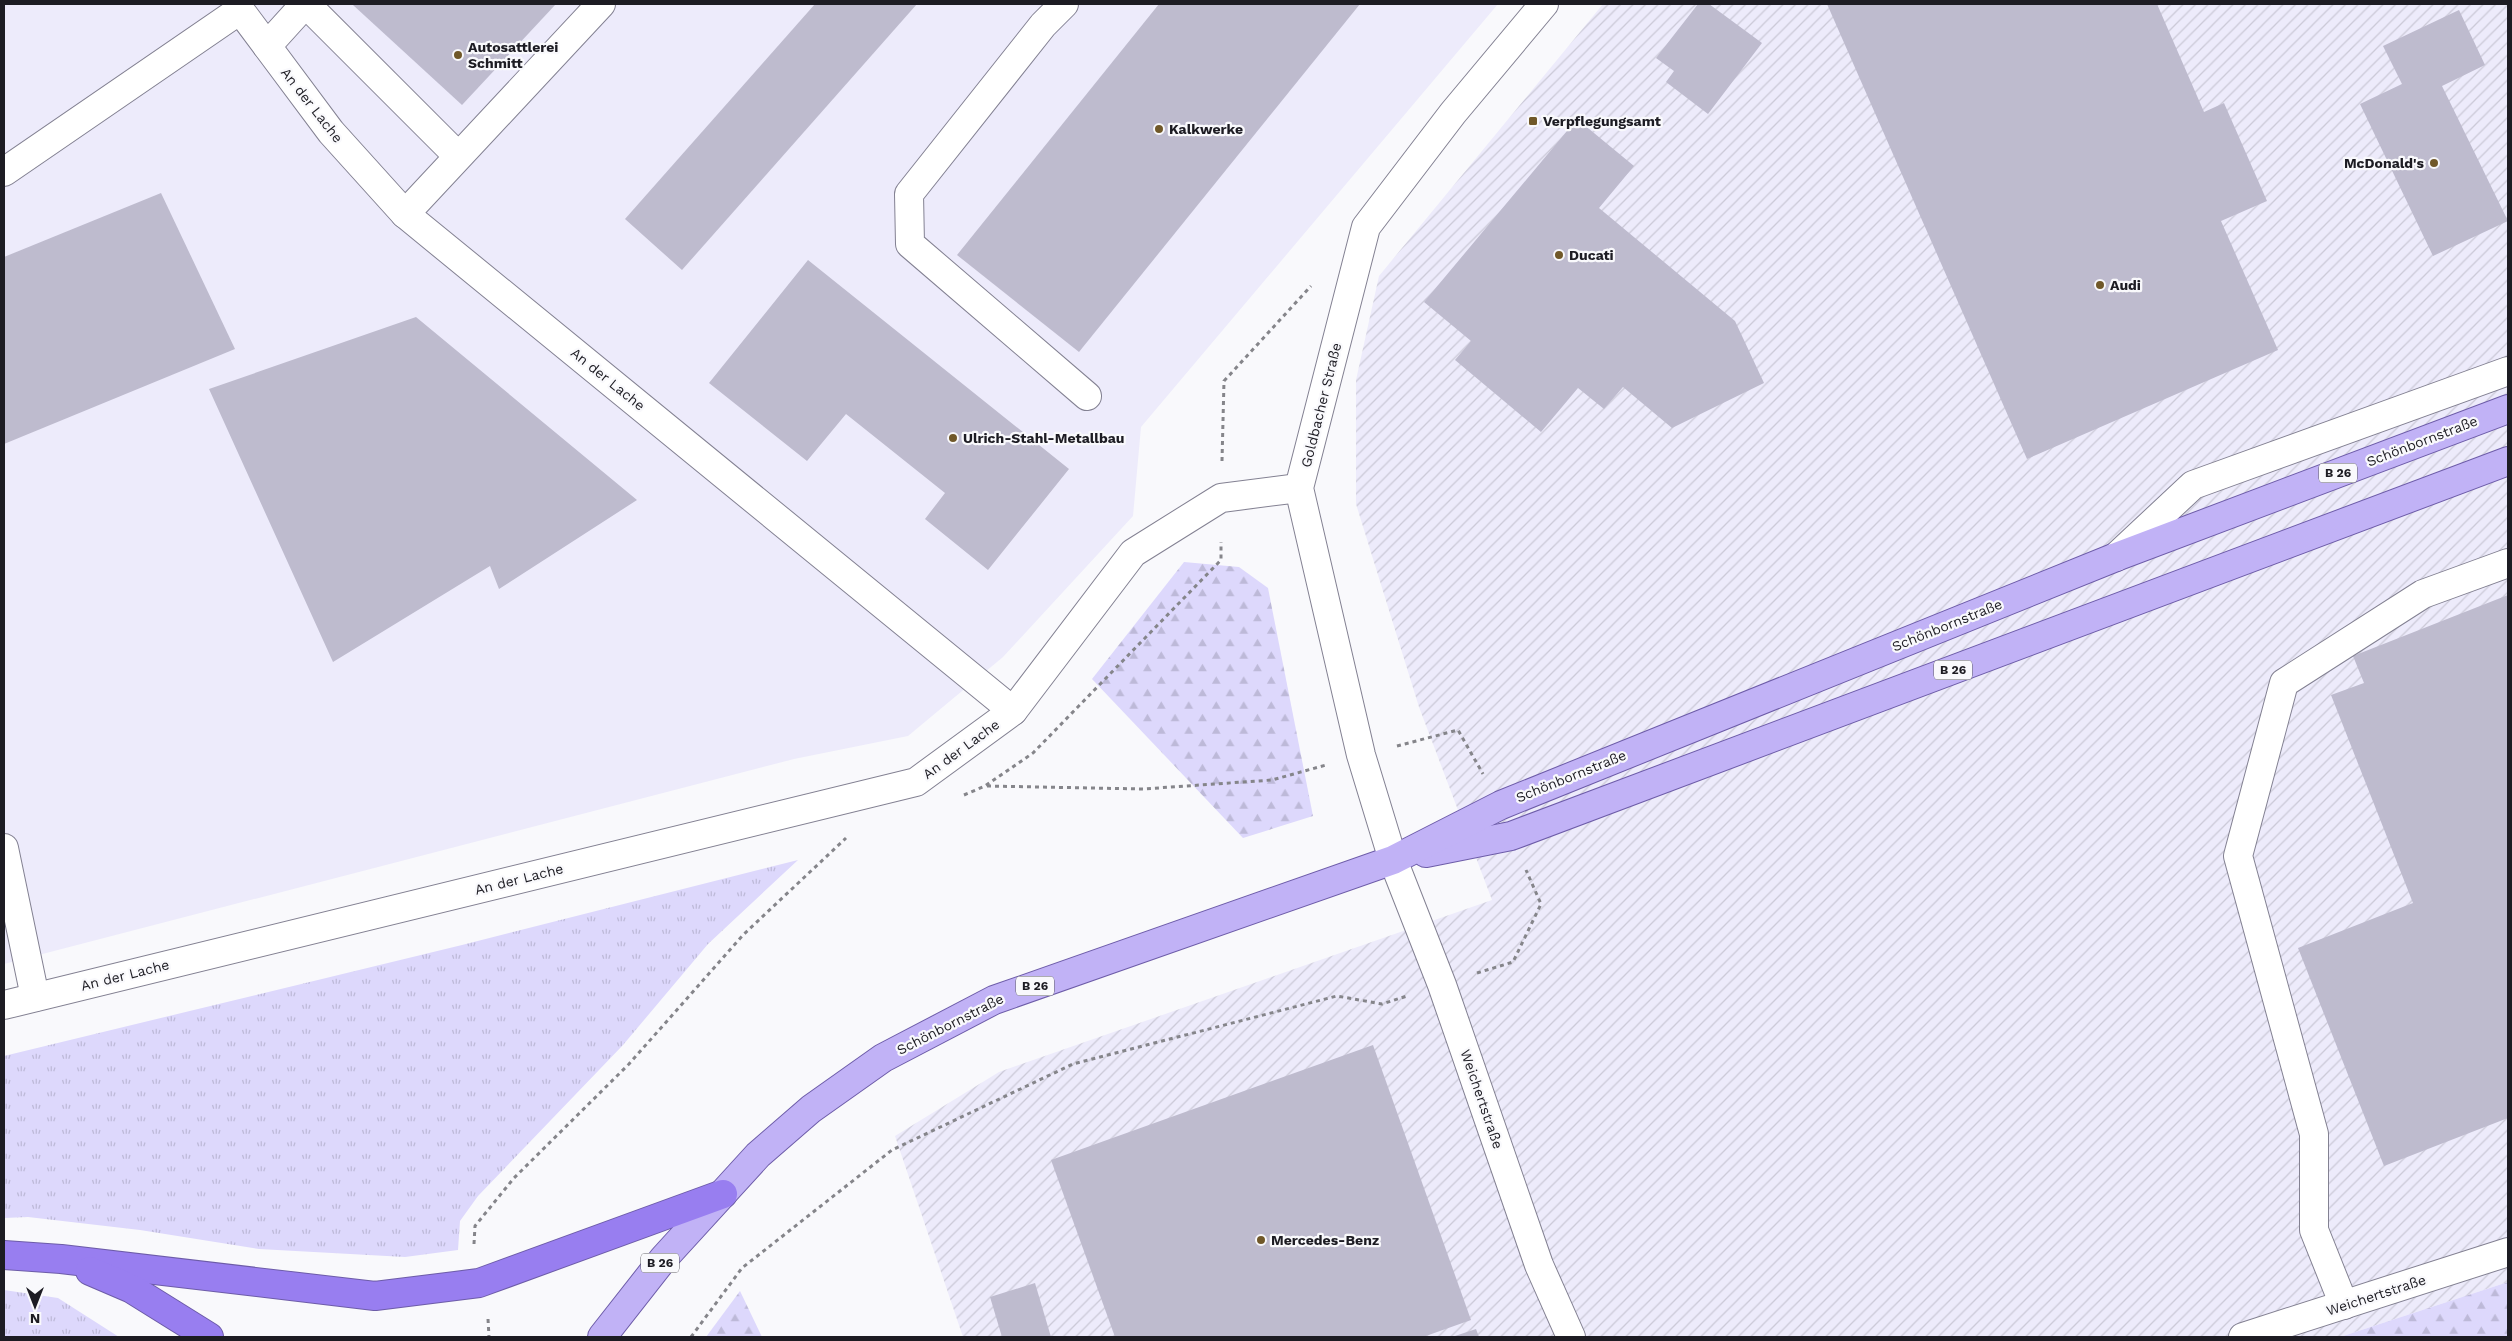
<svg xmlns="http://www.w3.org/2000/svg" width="2512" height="1341" font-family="'Work Sans',sans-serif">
  <defs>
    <pattern id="industrial-furrows" width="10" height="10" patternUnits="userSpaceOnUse" patternTransform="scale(1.25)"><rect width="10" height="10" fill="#edebfb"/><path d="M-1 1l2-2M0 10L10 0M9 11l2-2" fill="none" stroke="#cbc9d7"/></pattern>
    <pattern id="grass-tufts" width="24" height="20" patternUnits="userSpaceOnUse" patternTransform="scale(1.25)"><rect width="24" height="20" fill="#ddd8fc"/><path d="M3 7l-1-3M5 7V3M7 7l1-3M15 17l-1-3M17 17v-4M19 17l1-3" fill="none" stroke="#bdb9d8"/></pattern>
    <pattern id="forest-firs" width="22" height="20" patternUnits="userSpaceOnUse" patternTransform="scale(1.25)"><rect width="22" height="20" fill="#ddd8fc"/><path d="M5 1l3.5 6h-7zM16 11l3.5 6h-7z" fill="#bdb9d8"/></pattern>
  </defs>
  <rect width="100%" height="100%" fill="#f9f9fc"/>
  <polygon fill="#edebfb" points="4,4 1498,4 1141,427 1133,516 1003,657 908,736 794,759 4,964"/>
  <polygon fill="url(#industrial-furrows)" points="1603,4 2508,4 2508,1282 2340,1337 963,1337 895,1136 999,1072 1492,900 1419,707 1356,504 1356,380 1379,276"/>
  <g fill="url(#grass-tufts)">
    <polygon points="798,860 708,944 623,1045 478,1196 460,1221 458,1250 405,1257 259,1249 140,1230 28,1217 4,1218 4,1056 462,945"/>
    <polygon points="4,1290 58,1298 119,1337 4,1337"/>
  </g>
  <g fill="url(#forest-firs)">
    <polygon points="1184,562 1239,567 1268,588 1313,816 1243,838 1092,679"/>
    <polygon points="2508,1282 2508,1337 2340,1337"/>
    <polygon points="740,1291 762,1337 706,1337"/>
  </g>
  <g fill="#bebbce">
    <polygon points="355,4 556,4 462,105 353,5"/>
    <polygon points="815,4 917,4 682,270 625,219"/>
    <polygon points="1159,4 1360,4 1079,352 957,255"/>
    <polygon points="1698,4 1709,4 1762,43 1708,114 1666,82 1674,71 1656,58"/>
    <polygon points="1827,4 2157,4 2204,112 2224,103 2267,201 2221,221 2278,350 2027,459"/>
    <polygon points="2459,10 2485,65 2442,86 2508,221 2433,256 2360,104 2402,84 2383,46"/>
    <polygon points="1577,119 1634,166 1599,208 1735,321 1764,383 1672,428 1623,387 1604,409 1578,388 1541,432 1455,360 1471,341 1424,302"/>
    <polygon points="161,193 235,349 4,444 4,257"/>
    <polygon points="808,260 1069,469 988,570 925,519 945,493 846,414 807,461 709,383"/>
    <polygon points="416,317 637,500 499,589 490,566 333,662 209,389"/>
    <polygon points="2508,595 2508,1118 2384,1166 2298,948 2413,903 2331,695 2364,683 2353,656"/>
    <polygon points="1373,1045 1471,1320 1423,1337 1115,1337 1051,1160"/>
    <polygon points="1035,1283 1051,1337 1002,1337 990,1297"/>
    <polygon points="1476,1329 1479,1337 1452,1337"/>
  </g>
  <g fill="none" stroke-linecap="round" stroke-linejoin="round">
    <defs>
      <g id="minor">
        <polyline points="306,4 458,156"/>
        <polyline points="1064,4 1043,25 909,194 910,244 1087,396"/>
        <polyline points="1544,4 1453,113 1366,227 1299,488 1361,755 1393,860 1442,985 1539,1265 1571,1337"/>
        <polyline points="267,46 305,4"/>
        <polyline points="4,172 240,10 331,132 405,214 1013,711"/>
        <polyline points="405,214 601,4"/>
        <polyline points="2116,557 2193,485 2508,371"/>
        <polyline points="4,848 35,997"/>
        <polyline points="4,1005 916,782 1013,711 1133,553 1221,498 1299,488"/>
        <polyline points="2344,1305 2314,1230 2314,1134 2238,856 2284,683 2423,594 2508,563"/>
        <polyline points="2243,1337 2508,1252"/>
      </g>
      <g id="major">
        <polyline points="1426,853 1511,836 2508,461"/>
        <polyline points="602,1337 664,1258 758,1155 811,1109 883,1058 994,1000 1393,860 1501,805 2116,557 2508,409"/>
      </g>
      <g id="highway">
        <polyline points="4,1255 61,1259 375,1296 479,1283 723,1194"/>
        <polyline points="90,1271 132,1289 209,1337"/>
      </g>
    </defs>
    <use href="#minor" stroke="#838192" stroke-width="30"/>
    <use href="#major" stroke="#6d5ca8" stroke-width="30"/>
    <use href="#highway" stroke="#6d5ca8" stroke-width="30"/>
    <g stroke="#85858a" stroke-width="3" stroke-dasharray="4 4" stroke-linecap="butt">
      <polyline points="1222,461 1224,381 1311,286"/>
      <polyline points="1397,746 1458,730 1483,774"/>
      <polyline points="987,786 1143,789 1272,780 1326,765"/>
      <polyline points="964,795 985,786 1033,753 1221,560 1221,542"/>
      <polyline points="1477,973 1513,962 1541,904 1526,870"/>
      <polyline points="474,1244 475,1226 514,1178 629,1064 743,935 846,838"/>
      <polyline points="488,1319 489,1337"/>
      <polyline points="691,1337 742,1268 892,1150 1073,1064 1337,996 1382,1004 1407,996"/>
    </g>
    <use href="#minor" stroke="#fff" stroke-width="28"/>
    <use href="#major" stroke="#c1b2f6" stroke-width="28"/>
    <use href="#highway" stroke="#987ef0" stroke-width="28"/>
  </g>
  <g fill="#705829" stroke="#f9f9fc" stroke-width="2">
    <circle cx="458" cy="55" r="5"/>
    <rect x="1528" y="116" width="10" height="10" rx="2.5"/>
    <circle cx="1159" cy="129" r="5"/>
    <circle cx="2434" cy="163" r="5"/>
    <circle cx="1559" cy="255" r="5"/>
    <circle cx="2100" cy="285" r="5"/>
    <circle cx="953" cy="438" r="5"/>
    <circle cx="1261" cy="1240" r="5"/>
  </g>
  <g text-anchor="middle" stroke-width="4.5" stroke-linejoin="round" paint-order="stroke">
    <g fill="#f9f9fc" stroke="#5f5e64" stroke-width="1">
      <rect x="2319" y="463.5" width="38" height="19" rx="4"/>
      <rect x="1934" y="660.5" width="38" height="19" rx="4"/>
      <rect x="1016" y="976.5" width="38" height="19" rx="4"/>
      <rect x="641" y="1253.5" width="38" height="19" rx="4"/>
    </g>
    <g font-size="12" font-weight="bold" fill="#1d1c23">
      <text x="2338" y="477">B 26</text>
      <text x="1953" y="674">B 26</text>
      <text x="1035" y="990">B 26</text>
      <text x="660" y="1267">B 26</text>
    </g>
    <g font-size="14" font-weight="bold" fill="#1d1c23" stroke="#f9f9fc" text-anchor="start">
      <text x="468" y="52">Autosattlerei<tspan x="468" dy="16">Schmitt</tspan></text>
      <text x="1543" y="126">Verpflegungsamt</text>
      <text x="1169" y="134">Kalkwerke</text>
      <text x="2424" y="168" text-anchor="end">McDonald's</text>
      <text x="1569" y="260">Ducati</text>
      <text x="2110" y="290">Audi</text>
      <text x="963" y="443">Ulrich-Stahl-Metallbau</text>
      <text x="1271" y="1245">Mercedes-Benz</text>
    </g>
    <g font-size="14" fill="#1d1c23" stroke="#f9f9fc">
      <text transform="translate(312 105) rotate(52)" y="5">An der Lache</text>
      <text transform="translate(608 379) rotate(39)" y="5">An der Lache</text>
      <text transform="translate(1321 405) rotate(-76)" y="5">Goldbacher Straße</text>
      <text transform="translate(2422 441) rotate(-21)" y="5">Schönbornstraße</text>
      <text transform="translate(1947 625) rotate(-22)" y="5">Schönbornstraße</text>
      <text transform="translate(961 749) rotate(-36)" y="5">An der Lache</text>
      <text transform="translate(1571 776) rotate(-22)" y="5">Schönbornstraße</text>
      <text transform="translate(519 879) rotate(-14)" y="5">An der Lache</text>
      <text transform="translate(125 975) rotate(-14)" y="5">An der Lache</text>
      <text transform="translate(950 1024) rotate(-27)" y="5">Schönbornstraße</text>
      <text transform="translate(1482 1099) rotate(71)" y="5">Weichertstraße</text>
      <text transform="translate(2376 1295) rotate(-18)" y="5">Weichertstraße</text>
    </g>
  </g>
  <rect width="2512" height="1341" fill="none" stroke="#1d1c23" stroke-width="10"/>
  <g transform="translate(35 1306) rotate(180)" stroke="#f9f9fc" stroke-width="4" paint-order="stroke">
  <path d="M0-4L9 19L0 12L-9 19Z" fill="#1d1c23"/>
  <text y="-8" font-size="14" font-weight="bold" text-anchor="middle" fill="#1d1c23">N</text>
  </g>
</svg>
